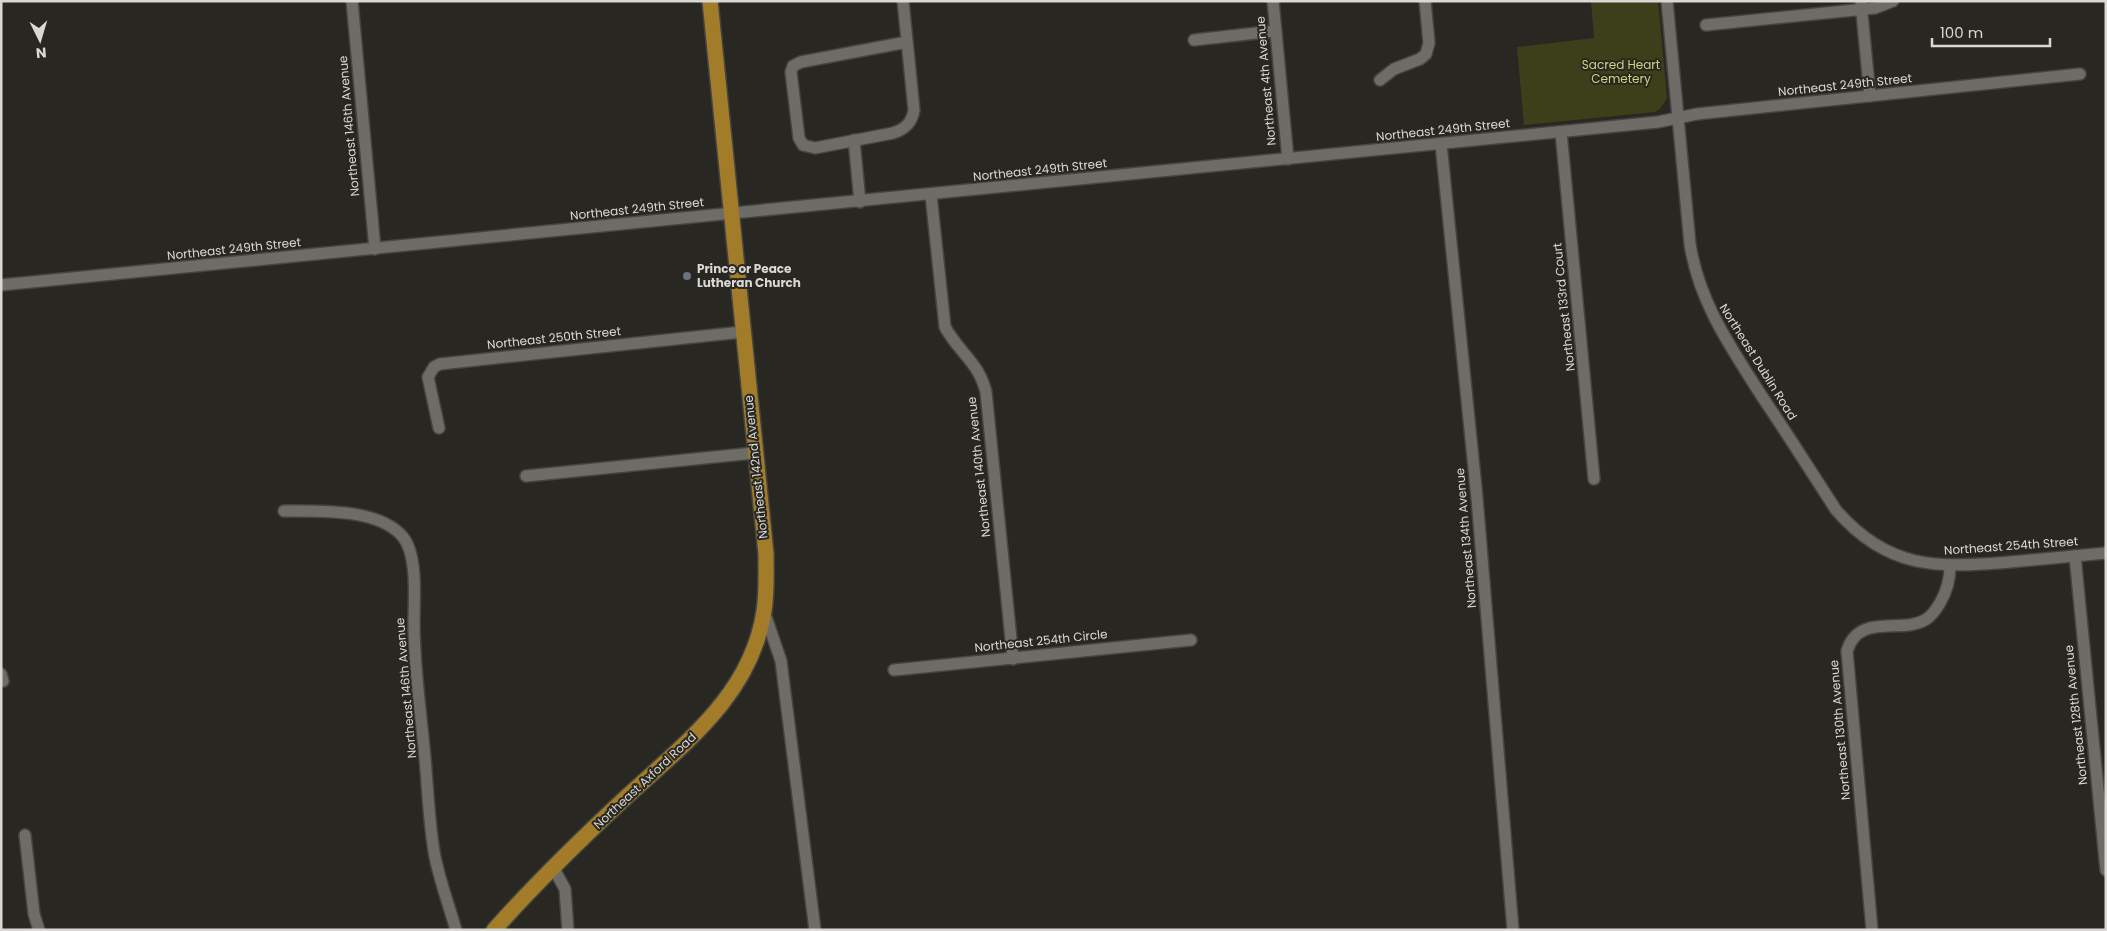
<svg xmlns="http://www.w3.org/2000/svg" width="2107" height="931" font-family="Poppins,sans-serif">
  <rect width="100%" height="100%" fill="#282722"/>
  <polygon fill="#3c401a" points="1591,1 1658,1 1667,98 1660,109 1655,112 1524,125 1517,47 1594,38"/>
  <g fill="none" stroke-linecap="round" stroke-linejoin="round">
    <defs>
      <g id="minor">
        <polyline points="352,1 375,249"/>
        <path d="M903 1 914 110C912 122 906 129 893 133L815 148 803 145 799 138 791 72 793 66 801 62 907 42"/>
        <polyline points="1273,1 1288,159"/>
        <path d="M1667 1 1690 244C1699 303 1732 349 1763 398 1788 435 1812 473 1836 510 1888 570 1937 568 2010 562 2042 559 2074 556 2106 553"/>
        <polyline points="1861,3 1870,96"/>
        <polyline points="1706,25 1875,8 1893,1"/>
        <polyline points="1194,40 1275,31"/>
        <polyline points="1380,80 1394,69 1420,59 1426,54 1429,43 1425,1"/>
        <polyline points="1561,132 1594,479"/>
        <polyline points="854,140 860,202"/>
        <polyline points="1441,144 1477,498 1513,930"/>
        <path d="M931 195 945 327C960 354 978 361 986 392L1013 659"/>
        <polyline points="1,285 1658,122 1697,114 2080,74"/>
        <polyline points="439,428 428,377 434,367 440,364 742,332"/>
        <polyline points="526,476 754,453"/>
        <path d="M284 511C318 511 379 508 403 537 418 556 414 599 414 622 414 668 421 713 425 758 428 791 429 825 435 857 440 881 449 906 456 930"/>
        <polyline points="2075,556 2106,870"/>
        <polyline points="764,611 781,661 815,930"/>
        <polyline points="894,670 1191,640"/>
        <polyline points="1,674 3,681"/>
        <polyline points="25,835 34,914 39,930"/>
        <polyline points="553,867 565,889 568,930"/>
        <path d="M1872 930 1847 651C1859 611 1904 636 1928 618 1933 614 1937 608 1940 603 1947 591 1950 579 1950 566"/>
      </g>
      <path id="major" d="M494 930C535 884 578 842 622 801 681 746 751 697 764 611 767 592 766 572 766 554L710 1"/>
    </defs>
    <use href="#minor" stroke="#454440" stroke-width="14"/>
    <use href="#major" stroke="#454440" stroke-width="18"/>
    <use href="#minor" stroke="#6e6c67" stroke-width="11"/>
    <use href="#major" stroke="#a27c29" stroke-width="15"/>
  </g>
  <circle fill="#6b7280" stroke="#282722" stroke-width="2" cx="687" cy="276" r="5"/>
  <g text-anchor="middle" stroke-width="4" stroke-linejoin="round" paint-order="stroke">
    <g font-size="12" fill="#ccd47f" stroke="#282722">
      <text x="1621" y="69">Sacred Heart<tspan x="1621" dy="14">Cemetery</tspan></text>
    </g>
    <g font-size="12" fill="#d9d8d5" stroke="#282722">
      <text transform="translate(1266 81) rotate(-95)" y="4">Northeast 4th Avenue</text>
      <text transform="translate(1845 85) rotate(-6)" y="4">Northeast 249th Street</text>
      <text transform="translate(349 126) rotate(-95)" y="4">Northeast 146th Avenue</text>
      <text transform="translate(1443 130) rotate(-6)" y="4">Northeast 249th Street</text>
      <text transform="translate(1040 170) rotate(-6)" y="4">Northeast 249th Street</text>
      <text transform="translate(637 209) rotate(-6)" y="4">Northeast 249th Street</text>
      <text transform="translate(234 249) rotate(-6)" y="4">Northeast 249th Street</text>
      <text transform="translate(1564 307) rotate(-96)" y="4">Northeast 133rd Court</text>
      <text transform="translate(554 338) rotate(-6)" y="4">Northeast 250th Street</text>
      <text transform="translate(1758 362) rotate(58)" y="4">Northeast Dublin Road</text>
      <text transform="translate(756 467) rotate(-96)" y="4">Northeast 142nd Avenue</text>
      <text transform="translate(979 467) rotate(-96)" y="4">Northeast 140th Avenue</text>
      <text transform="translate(1466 538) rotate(-95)" y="4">Northeast 134th Avenue</text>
      <text transform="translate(2011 546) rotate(-4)" y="4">Northeast 254th Street</text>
      <text transform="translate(1041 641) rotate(-6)" y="4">Northeast 254th Circle</text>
      <text transform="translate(406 688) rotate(-95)" y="4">Northeast 146th Avenue</text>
      <text transform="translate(2076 715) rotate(-96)" y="4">Northeast 128th Avenue</text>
      <text transform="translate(1840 730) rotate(-95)" y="4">Northeast 130th Avenue</text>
      <text transform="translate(645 781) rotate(-43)" y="4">Northeast Axford Road</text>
    </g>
    <g font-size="12" font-weight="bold" fill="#d9d8d5" stroke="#282722" text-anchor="start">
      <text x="697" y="273">Prince or Peace<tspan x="697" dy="14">Lutheran Church</tspan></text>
    </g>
  </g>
  <rect width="2107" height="931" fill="none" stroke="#d9d8d5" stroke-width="5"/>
  <g transform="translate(40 40) rotate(175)" stroke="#282722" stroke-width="4" paint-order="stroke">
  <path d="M0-4L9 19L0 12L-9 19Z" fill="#d9d8d5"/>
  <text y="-8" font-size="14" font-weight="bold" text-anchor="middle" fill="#d9d8d5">N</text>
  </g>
  <path d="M1932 38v8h118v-8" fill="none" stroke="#d9d8d5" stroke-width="2.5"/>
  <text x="1940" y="38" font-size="15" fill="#d9d8d5" stroke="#282722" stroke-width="4" paint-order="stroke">100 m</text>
</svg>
